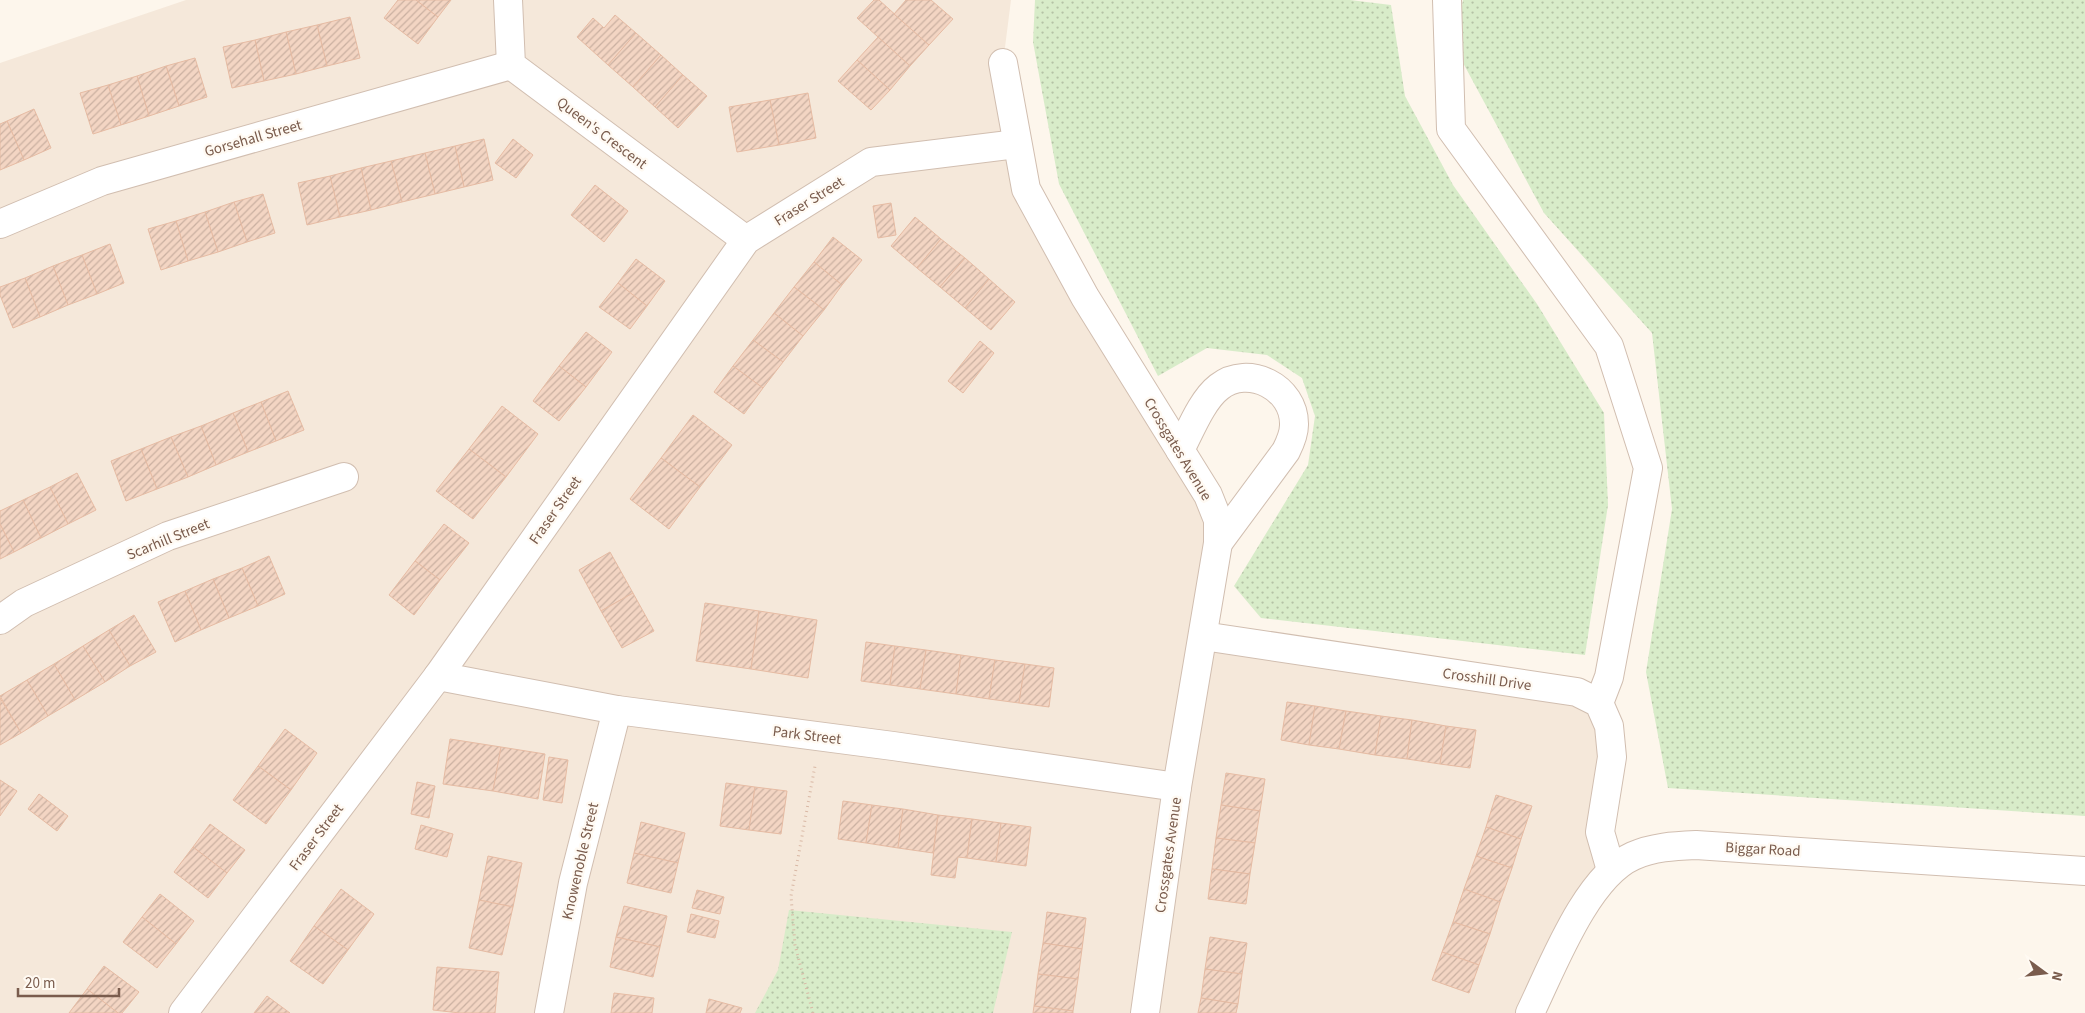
<svg xmlns="http://www.w3.org/2000/svg" width="2085" height="1013" font-family="'Source Sans 3',sans-serif">
  <defs>
    <pattern id="grass-dots" width="8" height="8" patternUnits="userSpaceOnUse" patternTransform="scale(1.25)"><rect width="8" height="8" fill="#d8ecc9"/><path d="M2 2h.1M6 6h.1" fill="none" stroke="#b4c2a5" stroke-width="1.8" stroke-linecap="round"/></pattern>
    <pattern id="building-hatch" width="6" height="6" patternUnits="userSpaceOnUse" patternTransform="scale(1.25)"><rect width="6" height="6" fill="#f3d5c3"/><path d="M-1 1l2-2M0 6l6-6M5 7l2-2" fill="none" stroke="#cab0a1"/></pattern>
  </defs>
  <rect width="100%" height="100%" fill="#fdf6ec"/>
  <polygon fill="#f5e8da" points="186,0 1011,0 1003,63 1020,161 1085,297 1218,543 1203,636 1599,703 1611,870 1530,1013 0,1013 0,63"/>
  <g fill="url(#grass-dots)">
    <polygon points="1035,0 1350,0 1391,5 1405,96 1453,185 1537,304 1604,413 1608,505 1585,655 1261,618 1234,586 1308,465 1315,416 1302,378 1267,355 1207,348 1158,376 1059,184 1033,42"/>
    <polygon points="1463,0 2085,0 2085,816 1668,788 1646,672 1672,509 1652,333 1544,213 1455,48"/>
    <polygon points="789,910 1012,932 993,1013 755,1013 778,970"/>
  </g>
  <g fill="url(#building-hatch)" stroke="#e6bba3">
    <polygon points="398,0 416,0 438,17 418,44 384,18"/>
    <polygon points="416,0 451,0 438,17"/>
    <polygon points="874,0 879,0 929,45 910,66 857,18"/>
    <polygon points="906,0 931,0 953,19 929,45 894,14"/>
    <polygon points="615,15 636,33 608,65 577,37 593,18 604,28"/>
    <polygon points="350,17 360,58 327,66 317,25"/>
    <polygon points="317,25 327,66 296,74 286,32"/>
    <polygon points="286,32 296,74 264,81 255,40"/>
    <polygon points="636,33 661,55 633,87 608,65"/>
    <polygon points="878,37 910,66 890,90 857,60"/>
    <polygon points="255,40 264,81 232,88 223,47"/>
    <polygon points="661,55 683,75 655,107 633,87"/>
    <polygon points="195,58 207,97 179,106 166,66"/>
    <polygon points="857,60 890,90 871,110 838,81"/>
    <polygon points="166,66 179,106 149,116 137,76"/>
    <polygon points="683,75 707,96 678,128 655,107"/>
    <polygon points="137,76 149,116 121,125 108,85"/>
    <polygon points="108,85 121,125 93,134 80,93"/>
    <polygon points="808,93 816,138 779,145 770,100"/>
    <polygon points="770,100 779,145 737,152 729,107"/>
    <polygon points="34,109 51,148 24,160 7,121"/>
    <polygon points="7,121 24,160 0,170 0,124"/>
    <polygon points="484,139 493,180 464,187 455,146"/>
    <polygon points="513,139 533,155 516,178 495,163"/>
    <polygon points="455,146 464,187 435,194 425,153"/>
    <polygon points="425,153 435,194 402,202 391,161"/>
    <polygon points="391,161 402,202 371,210 361,168"/>
    <polygon points="361,168 371,210 340,217 330,176"/>
    <polygon points="330,176 340,217 307,225 298,183"/>
    <polygon points="595,185 628,211 604,242 571,215"/>
    <polygon points="263,194 275,233 247,242 234,202"/>
    <polygon points="234,202 247,242 218,252 205,212"/>
    <polygon points="891,203 896,235 878,238 873,206"/>
    <polygon points="205,212 218,252 188,261 176,221"/>
    <polygon points="915,217 941,239 917,268 891,246"/>
    <polygon points="176,221 188,261 161,270 148,229"/>
    <polygon points="833,237 862,260 842,285 814,262"/>
    <polygon points="941,239 965,258 940,287 917,268"/>
    <polygon points="110,244 124,283 97,294 82,255"/>
    <polygon points="82,255 97,294 68,305 53,266"/>
    <polygon points="965,258 989,279 965,308 940,287"/>
    <polygon points="636,259 665,281 647,306 618,283"/>
    <polygon points="814,262 842,285 824,310 794,287"/>
    <polygon points="53,266 68,305 40,317 25,278"/>
    <polygon points="25,278 40,317 13,328 0,295 0,287"/>
    <polygon points="989,279 1015,302 991,330 965,308"/>
    <polygon points="618,283 647,306 630,329 599,307"/>
    <polygon points="794,287 824,310 803,336 774,313"/>
    <polygon points="774,313 803,336 783,362 753,340"/>
    <polygon points="586,332 612,352 586,387 559,366"/>
    <polygon points="753,340 783,362 763,388 733,366"/>
    <polygon points="980,341 994,353 963,393 948,381"/>
    <polygon points="559,366 586,387 559,421 533,401"/>
    <polygon points="733,366 763,388 744,414 714,392"/>
    <polygon points="288,391 304,430 276,441 261,402"/>
    <polygon points="261,402 276,441 248,452 233,413"/>
    <polygon points="502,406 538,434 506,477 469,449"/>
    <polygon points="233,413 248,452 216,465 201,426"/>
    <polygon points="693,415 732,445 700,487 661,458"/>
    <polygon points="201,426 216,465 188,477 171,437"/>
    <polygon points="171,437 188,477 157,489 141,449"/>
    <polygon points="141,449 157,489 126,501 111,461"/>
    <polygon points="469,449 506,477 473,519 436,491"/>
    <polygon points="661,458 700,487 669,529 630,499"/>
    <polygon points="77,473 96,510 68,524 50,487"/>
    <polygon points="50,487 68,524 41,538 23,500"/>
    <polygon points="23,500 41,538 14,552 0,524 0,511"/>
    <polygon points="0,524 14,552 0,559"/>
    <polygon points="444,524 469,543 440,580 415,561"/>
    <polygon points="610,552 633,593 601,611 579,570"/>
    <polygon points="269,556 285,594 258,606 242,568"/>
    <polygon points="415,561 440,580 414,615 389,595"/>
    <polygon points="242,568 258,606 229,618 213,579"/>
    <polygon points="213,579 229,618 201,630 185,591"/>
    <polygon points="185,591 201,630 175,642 158,602"/>
    <polygon points="633,593 654,631 622,648 601,611"/>
    <polygon points="705,603 759,611 751,669 696,661"/>
    <polygon points="759,611 817,620 808,678 751,669"/>
    <polygon points="134,615 156,652 130,666 109,630"/>
    <polygon points="109,630 130,666 105,682 83,646"/>
    <polygon points="866,642 895,646 890,685 861,681"/>
    <polygon points="83,646 105,682 75,700 54,664"/>
    <polygon points="895,646 926,650 920,689 890,685"/>
    <polygon points="926,650 961,655 956,694 920,689"/>
    <polygon points="961,655 995,660 989,699 956,694"/>
    <polygon points="995,660 1025,664 1019,703 989,699"/>
    <polygon points="54,664 75,700 48,716 27,680"/>
    <polygon points="1025,664 1054,668 1049,707 1019,703"/>
    <polygon points="27,680 48,716 21,733 0,696"/>
    <polygon points="0,698 21,733 0,745"/>
    <polygon points="1287,702 1315,706 1309,745 1281,740"/>
    <polygon points="1315,706 1346,711 1339,749 1309,745"/>
    <polygon points="1346,711 1381,716 1375,755 1339,749"/>
    <polygon points="1381,716 1412,720 1407,759 1375,755"/>
    <polygon points="1412,720 1446,726 1440,764 1407,759"/>
    <polygon points="1446,726 1476,730 1470,768 1440,764"/>
    <polygon points="285,729 317,753 291,790 258,766"/>
    <polygon points="450,739 501,747 493,791 443,784"/>
    <polygon points="501,747 545,754 538,799 493,791"/>
    <polygon points="549,757 568,760 562,803 543,800"/>
    <polygon points="258,766 291,790 266,824 233,800"/>
    <polygon points="1226,773 1265,779 1260,811 1221,805"/>
    <polygon points="0,780 17,791 0,816"/>
    <polygon points="417,782 435,786 429,818 411,814"/>
    <polygon points="726,783 755,787 749,830 720,826"/>
    <polygon points="755,787 787,791 781,834 749,830"/>
    <polygon points="39,794 68,816 57,831 28,809"/>
    <polygon points="1496,795 1532,806 1521,839 1486,827"/>
    <polygon points="843,801 872,805 866,843 838,839"/>
    <polygon points="872,805 903,809 898,848 866,843"/>
    <polygon points="1221,805 1260,811 1255,843 1216,838"/>
    <polygon points="903,809 938,815 933,853 898,848"/>
    <polygon points="938,815 972,819 967,858 958,857 955,878 931,875"/>
    <polygon points="972,819 1001,823 996,862 967,858"/>
    <polygon points="641,822 685,833 678,863 634,853"/>
    <polygon points="1001,823 1031,827 1026,866 996,862"/>
    <polygon points="210,824 245,850 227,873 193,847"/>
    <polygon points="421,825 453,834 447,857 415,849"/>
    <polygon points="1486,827 1521,839 1512,868 1476,856"/>
    <polygon points="1216,838 1255,843 1250,874 1212,869"/>
    <polygon points="193,847 227,873 208,898 174,872"/>
    <polygon points="634,853 678,863 671,893 627,883"/>
    <polygon points="488,856 522,863 513,907 479,900"/>
    <polygon points="1476,856 1512,868 1500,902 1464,889"/>
    <polygon points="1212,869 1250,874 1246,904 1208,899"/>
    <polygon points="341,889 374,914 348,950 314,926"/>
    <polygon points="1464,889 1500,902 1490,934 1453,922"/>
    <polygon points="697,890 724,897 720,914 692,908"/>
    <polygon points="160,894 194,921 176,944 142,917"/>
    <polygon points="479,900 513,907 502,955 469,948"/>
    <polygon points="624,906 667,916 660,947 616,937"/>
    <polygon points="1047,912 1086,918 1082,949 1043,943"/>
    <polygon points="691,914 719,921 715,938 687,932"/>
    <polygon points="142,917 176,944 157,968 123,942"/>
    <polygon points="1453,922 1490,934 1479,965 1442,952"/>
    <polygon points="314,926 348,950 323,984 290,961"/>
    <polygon points="616,937 660,947 653,977 610,967"/>
    <polygon points="1210,937 1247,943 1242,974 1205,969"/>
    <polygon points="1043,943 1082,949 1078,979 1038,974"/>
    <polygon points="1442,952 1479,965 1469,993 1432,980"/>
    <polygon points="104,966 139,992 122,1013 118,1013 87,989"/>
    <polygon points="437,967 499,972 495,1013 460,1013 433,1010"/>
    <polygon points="1205,969 1242,974 1238,1004 1201,998"/>
    <polygon points="1038,974 1078,979 1073,1011 1034,1006"/>
    <polygon points="87,989 118,1013 69,1013"/>
    <polygon points="614,993 654,998 652,1013 611,1013"/>
    <polygon points="267,996 290,1013 254,1013"/>
    <polygon points="1201,998 1238,1004 1236,1013 1198,1013"/>
    <polygon points="709,999 742,1008 740,1013 706,1013"/>
    <polygon points="1034,1006 1073,1011 1073,1013 1033,1013"/>
  </g>
  <g fill="none" stroke-linecap="round" stroke-linejoin="round">
    <defs>
      <g id="minor">
        <polyline points="508,0 511,65 746,240"/>
        <polyline points="1447,0 1451,129 1609,346 1648,468 1609,677 1599,703"/>
        <polyline points="1003,63 1026,189 1085,297 1208,495 1218,520 1218,543 1177,787 1145,1013"/>
        <polyline points="0,224 102,181 511,65"/>
        <path d="M1180 450C1190 431 1202 400 1219 387 1248 364 1295 387 1294 425 1294 434 1290 443 1286 451L1218 543"/>
        <polyline points="0,620 24,603 168,536 344,477"/>
        <polyline points="1203,636 1577,692 1599,703 1609,726 1612,757 1600,832 1611,870"/>
        <polyline points="438,676 617,710 893,746 1177,787"/>
        <polyline points="183,1013 438,676 746,240 871,162 1017,144"/>
        <polyline points="549,1013 573,883 617,710"/>
        <path d="M1530 1013C1552 968 1586 877 1633 856 1653 847 1674 846 1696 845L2085 871"/>
      </g>
    </defs>
    <use href="#minor" stroke="#d1beb0" stroke-width="30"/>
    <polyline stroke="#d9b8a5" stroke-width="3" stroke-dasharray="1 4" stroke-linecap="butt" points="813,1013 795,945 791,896 815,766"/>
    <use href="#minor" stroke="#fff" stroke-width="28"/>
  </g>
  <g text-anchor="middle" stroke-width="4.5" stroke-linejoin="round" paint-order="stroke">
    <g font-size="15" fill="#7a5c4d" stroke="#fffaf3">
      <text transform="translate(602 133) rotate(37)" y="5">Queen's Crescent</text>
      <text transform="translate(253 138) rotate(-16)" y="5">Gorsehall Street</text>
      <text transform="translate(809 201) rotate(-32)" y="5">Fraser Street</text>
      <text transform="translate(1178 449) rotate(59)" y="5">Crossgates Avenue</text>
      <text transform="translate(555 510) rotate(-55)" y="5">Fraser Street</text>
      <text transform="translate(168 539) rotate(-22)" y="5">Scarhill Street</text>
      <text transform="translate(1487 679) rotate(8)" y="5">Crosshill Drive</text>
      <text transform="translate(807 735) rotate(7)" y="5">Park Street</text>
      <text transform="translate(316 837) rotate(-53)" y="5">Fraser Street</text>
      <text transform="translate(1763 849) rotate(3)" y="5">Biggar Road</text>
      <text transform="translate(1168 855) rotate(-82)" y="5">Crossgates Avenue</text>
      <text transform="translate(580 861) rotate(-77)" y="5">Knowenoble Street</text>
    </g>
  </g>
  <g transform="translate(2045 973) rotate(105)" stroke="#fffaf3" stroke-width="4" paint-order="stroke">
  <path d="M0-4L9 19L0 12L-9 19Z" fill="#7a5c4d"/>
  <text y="-8" font-size="14" font-weight="bold" text-anchor="middle" fill="#7a5c4d">N</text>
  </g>
  <path d="M18 988v8h101v-8" fill="none" stroke="#7a5c4d" stroke-width="2.5"/>
  <text x="25" y="988" font-size="15" fill="#7a5c4d" stroke="#fffaf3" stroke-width="4" paint-order="stroke">20 m</text>
</svg>
